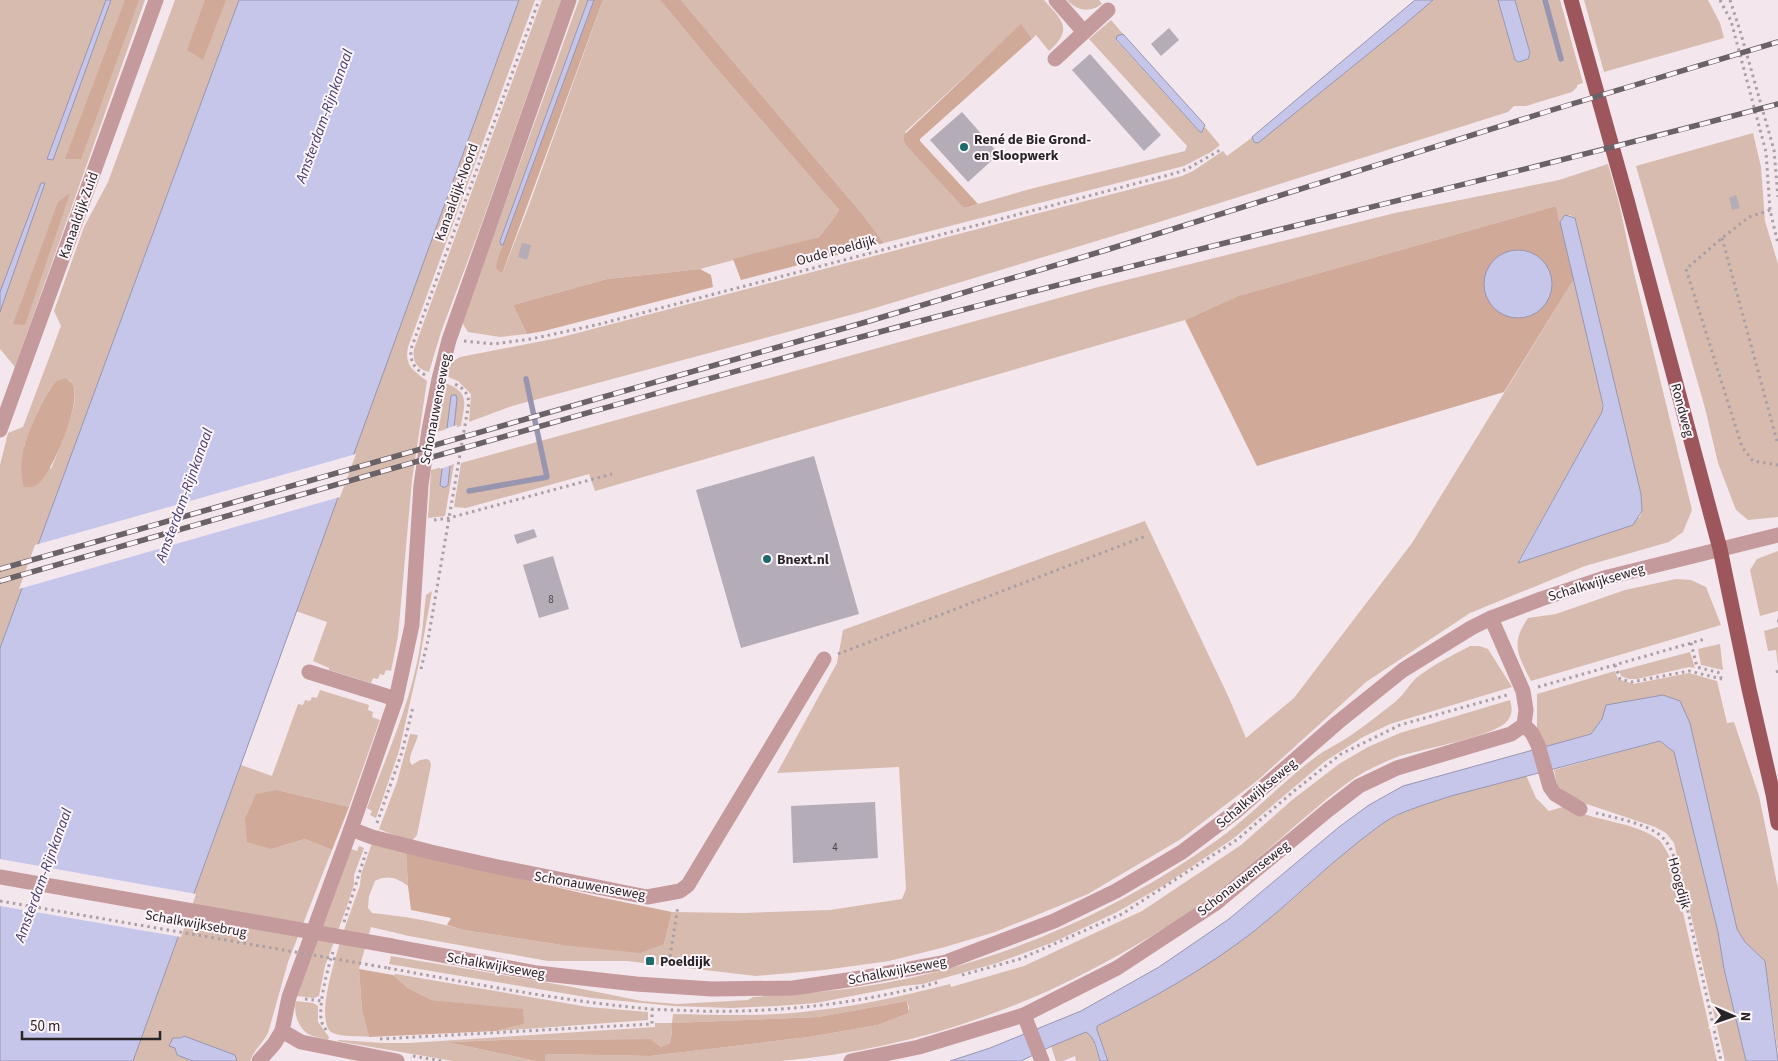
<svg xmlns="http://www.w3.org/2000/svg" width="1778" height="1061" font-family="'Source Sans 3',sans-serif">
  <rect width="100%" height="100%" fill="#f4e6ed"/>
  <g fill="#d7bbaf" fill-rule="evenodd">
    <polygon points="0,0 145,0 15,367 0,349"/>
    <path d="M175 0H239L0 648V465L8 433 23 427 61 326 54 311 84 227 108 182ZM70 380C70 381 74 386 74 387 80 403 58 452 51 469L24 446 50 389Z"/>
    <path d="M519 0H535L408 347C404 366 414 371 427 381L412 480 398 636 391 671 386 670 384 675 380 674 378 679 373 678 371 683 329 670V668L313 661 327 622 296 611Z"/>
    <path d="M542 0H561L480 228 441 332 429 372C417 369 412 361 414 349Z"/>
    <polygon points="579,0 588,0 500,241 501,245 503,245 496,269 502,274 528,208 603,0 660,0 717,69 839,210 833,219 819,237 700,269 607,279 513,305 527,334 500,337 468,332 463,324 463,320"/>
    <path d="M681 0H1044C1062 20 1074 29 1049 51L1036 35 1032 39 1021 25 905 132 964 208 1030 189 1185 151 1187 146 1089 39 1111 20 1123 34 1116 40 1200 132H1202L1205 127 1220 145 1211 152 1184 166 884 243 863 215Z"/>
    <path d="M1067 0H1099L1102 4C1090 13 1077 11 1067 0Z"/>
    <polygon points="1433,0 1498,0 1515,60 1519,62 1528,59 1530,53 1515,0 1560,0 1583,83 1577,85 1577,87 1572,92 1526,106 1514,106 1508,112 1156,223 865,311 512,406 469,422 471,394 458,381 446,376 449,364 460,357 558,338 1182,176 1193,171 1223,151 1227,156 1404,25"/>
    <polygon points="1584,0 1708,0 1720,23 1724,38 1604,72"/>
    <polygon points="1753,133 1761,167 1765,221 1778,264 1778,517 1748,520 1736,510 1718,463 1705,408 1636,166"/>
    <path d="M1608 164 1619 203 1634 273 1692 510 1683 532 1669 542 1585 566 1470 613 1366 682 1258 780 1181 839 1088 894 995 932 945 947 889 961 824 970 756 976 627 961H548L409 936 371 927 359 969 362 1011 369 1037C360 1036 338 1037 331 1032 310 1015 352 909 360 885L361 875 372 843 406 852 408 886C398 878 387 874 375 881L369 896 368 908 372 913C402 916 434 921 463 930L562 945 664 944 672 912 743 913 830 910 902 899 906 889 899 767 777 773 837 663 843 630 1145 521 1229 698 1246 738 1294 698 1412 543 1574 279 1602 398V412L1518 562 1640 517 1642 511 1641 494 1575 218 1570 215 1562 218 1560 222 1556 206 1238 296 1185 320 595 491 589 474 466 508 454 507 461 463 1102 286 1395 213 1559 180Z"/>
    <path d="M445 383C470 392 465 403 461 426L436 432Z"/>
    <polygon points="454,464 445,516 428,518 431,470"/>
    <polygon points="1778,551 1778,611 1760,616 1750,570 1757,559"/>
    <path d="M1676 579 1691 580 1706 587 1721 625 1531 681C1518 655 1510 644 1528 618L1556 614 1625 590Z"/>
    <path d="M432 591 419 663 399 751 376 818 370 815 372 811 367 808C384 762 405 716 416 667 422 643 423 619 426 595Z"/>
    <polygon points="1778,627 1778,665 1776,650 1768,651 1764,631"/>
    <polygon points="1720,644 1723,670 1701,665 1698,649"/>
    <path d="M1470 646H1479L1488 649 1512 687 1390 724 1363 737 1324 762 1234 838 1166 884 1117 912 1054 942 997 963 923 984 903 986 816 1003 778 1006 731 1008 673 1006 592 998 389 964 391 956 567 986 642 1001 677 1004 748 1000 753 997C791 994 829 992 867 986 989 967 1109 916 1210 845 1249 819 1280 783 1317 756 1325 750 1334 746 1342 741 1360 730 1378 715 1395 702 1405 694 1410 682 1420 675 1435 664 1453 655 1470 646Z"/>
    <polygon points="1690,652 1695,668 1689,667 1637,679 1629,679 1621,676 1619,671"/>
    <polygon points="1615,671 1618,679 1633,684 1689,673 1717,681 1727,723 1734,722 1759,796 1778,888 1778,1052 1765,961 1745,942 1737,929 1690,723 1602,719 1591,734 1546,747 1537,728 1537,694"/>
    <path d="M320 690 369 705 368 710 373 712 372 717 380 720 349 807 277 790 272 849 305 839 332 850 288 962 268 1033C263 1043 254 1050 250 1061H237V1059L175 1048 177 1055 193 1061H133L241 765 272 776 298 704 303 705 305 700 310 701 312 697 317 698Z"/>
    <path d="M1510 700C1512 708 1513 713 1508 720 1496 737 1420 749 1397 757 1387 761 1376 766 1366 771 1340 786 1319 806 1296 825 1265 852 1235 879 1202 903 1179 920 1155 934 1131 948 1021 1012 906 1050 780 1061H545L546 1054 650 1056 809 1037 878 1025 909 1013V1007L907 1001 818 1017 672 1023 673 1014C722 1015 771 1017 819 1010 863 1005 907 995 950 984L951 987 1024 966 1142 911 1241 845 1292 800 1339 764 1368 747 1400 733Z"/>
    <path d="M410 734 418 735C416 744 409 754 410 762L412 765 420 760 427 759 430 761 431 765 417 835 411 842 379 829 397 782Z"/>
    <polygon points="1660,741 1674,752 1718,932 1724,969 1746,1061 1725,1061 1674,843 1666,833 1655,827 1572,799 1557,785 1554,770"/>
    <path d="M1526 775 1536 798 1549 811 1566 806C1593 822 1635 821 1659 840 1664 845 1668 854 1671 860L1717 1061H1108L1097 1030V1026C1163 994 1225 955 1282 908 1319 878 1353 838 1396 816 1435 796 1484 787 1526 775Z"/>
    <polygon points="359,846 364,848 354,875 354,884 347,906 325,966 319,996 314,998 297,996 351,849 357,851"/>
    <polygon points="396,974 588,1007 648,1012 648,1020 496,1031 523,1024 523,1010 432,1000 408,988 393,975"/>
    <path d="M296 1001 313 1003 318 1006V1022L329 1037 328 1040C322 1038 314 1037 308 1034 298 1027 293 1012 296 1001Z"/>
    <polygon points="655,1023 671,1023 672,1030 670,1043 661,1047 651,1039 502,1040 451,1042 451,1043 536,1061 453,1061 337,1041 339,1040 383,1043 409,1043 655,1027"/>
    <polygon points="1086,1032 1088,1032 1093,1039 1100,1061 1076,1061 1075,1056 1063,1061 1056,1061 1051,1046"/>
  </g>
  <g fill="#d0a998">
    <polygon points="125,0 139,0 81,159 65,159"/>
    <polygon points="205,0 226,0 203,60 187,50"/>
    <polygon points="594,0 603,0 502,274 496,269 497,261"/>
    <polygon points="660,0 681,0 863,215 884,243 741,280 733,259 819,237 833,219 839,210 717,69"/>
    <polygon points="1021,24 1032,39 920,139 920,141 978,204 964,208 907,146 904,141 904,135"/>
    <polygon points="70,193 25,325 13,324 58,202"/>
    <polygon points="1556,206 1574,279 1504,392 1257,466 1185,320 1238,296"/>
    <polygon points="700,269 711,275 713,287 544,331 527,334 513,305 607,279"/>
    <path d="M64 378C68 380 71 381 73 385 82 402 53 471 39 483 34 487 30 488 24 487 20 475 21 461 24 448 26 437 48 387 57 381 57 381 64 379 64 378Z"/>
    <polygon points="277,790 349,807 332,850 305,839 272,849 247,842 245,819 256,794"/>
    <polygon points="406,852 594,896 672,912 664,944 640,953 562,945 463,930 447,925 451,918 411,910 408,886"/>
    <polygon points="359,969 393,975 408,988 432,1000 523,1009 524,1024 496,1031 369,1037 362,1011"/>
    <polygon points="907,1001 909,1013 878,1025 809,1037 650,1056 546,1054 545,1061 536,1061 451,1043 451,1042 502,1040 651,1039 661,1047 670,1043 672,1031 671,1023 818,1017"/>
  </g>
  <g fill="#c6c6eb" stroke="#9795b0">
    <polygon points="106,0 111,0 53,160 47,159"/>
    <polygon points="239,0 519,0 133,1061 0,1061 0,648"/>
    <polygon points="588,0 594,0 503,245 501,245 500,241"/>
    <polygon points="1415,0 1433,0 1404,25 1258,143 1254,142 1252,137"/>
    <polygon points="1498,0 1515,0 1530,53 1528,59 1519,62 1515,60"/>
    <polygon points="1123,34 1205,125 1202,132 1200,132 1116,39 1117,36"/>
    <polygon points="41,183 45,183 0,312 0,292"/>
    <polygon points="1565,215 1575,218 1641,494 1642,511 1633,525 1518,563 1602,412 1603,405 1560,222"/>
    <circle cx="1518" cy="284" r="34"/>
    <polygon points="453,395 456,395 457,399 448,485 446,487 442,487 440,485 451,396"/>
    <path d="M1663 695 1680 701 1690 723 1737 929 1745 942 1765 961 1778 1061H1746L1724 969 1718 932 1674 752 1660 741 1451 796C1433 802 1415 807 1397 815 1383 822 1370 833 1357 843 1321 871 1289 904 1253 932 1205 969 1152 999 1097 1026V1030L1108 1061H1100C1097 1051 1095 1037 1086 1032L1052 1046 1021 1061H950L990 1048 1081 1011 1159 967 1229 919 1339 827 1369 805 1403 786 1591 734 1602 719 1606 705Z"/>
    <polygon points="184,1036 235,1055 237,1061 193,1061 177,1055 175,1048 169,1046 173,1038 181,1038"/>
  </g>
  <g fill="#f4e6ed">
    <polygon points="457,425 452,465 440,469 445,429"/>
    <polygon points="356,454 340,497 19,589 35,545"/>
    <polygon points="0,859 196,894 181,937 0,906"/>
  </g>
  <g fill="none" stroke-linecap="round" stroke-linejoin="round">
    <g stroke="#9795b0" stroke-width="5.5">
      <polyline points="1545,0 1561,59"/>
      <polyline points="469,491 547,477 526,379"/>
    </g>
  </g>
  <g fill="#b4acb7">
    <polygon points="1169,28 1179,40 1161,56 1151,44"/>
    <polygon points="1090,54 1161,135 1144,151 1072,70"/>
    <polygon points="962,112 999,154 968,182 930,140"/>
    <polygon points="1736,195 1740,208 1732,210 1729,198"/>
    <polygon points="522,243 531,245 527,260 518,257"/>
    <polygon points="814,456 859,614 741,648 696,490"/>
    <polygon points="534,529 537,537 517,544 514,535"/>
    <polygon points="553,556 569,609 539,618 523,565"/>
    <polygon points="875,802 878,858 793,863 791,806"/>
  </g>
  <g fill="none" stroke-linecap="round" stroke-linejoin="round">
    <g stroke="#a99fa4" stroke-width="3" stroke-dasharray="2.5 4" stroke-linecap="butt">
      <polyline points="1720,0 1731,21 1766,152 1770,210 1778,244"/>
      <polyline points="1730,0 1741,34 1774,150 1778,197"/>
      <polyline points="1770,210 1749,217 1722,238 1686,269 1742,447 1753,461 1778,465"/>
      <polyline points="1722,238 1778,445"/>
      <polyline points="464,341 494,344 531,339 596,325 1176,173 1187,169 1222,149"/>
      <path d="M425 375C414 368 410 362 411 349L539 0"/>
      <polyline points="434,520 449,518 612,474"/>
      <polyline points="1777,621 1778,621"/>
      <polyline points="1691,643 1697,667 1720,673 1721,678"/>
      <polyline points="838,654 1146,536"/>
      <polyline points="1615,665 1620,679 1632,682 1689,671 1722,679"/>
      <path d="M421 669 428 640 469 402C467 392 464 389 455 384"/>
      <polyline points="1776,672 1778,671"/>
      <polyline points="1538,687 1705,639"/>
      <path d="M1596 813C1615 818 1651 824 1664 839 1672 848 1675 860 1679 871L1721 1061"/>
      <polyline points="377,823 402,752 413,707"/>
      <polyline points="344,922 366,852"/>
      <polyline points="669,963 678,906"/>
      <path d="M388 968C475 984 562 1001 650 1009 665 1010 680 1010 695 1011 778 1013 859 1004 939 982"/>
      <polyline points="962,975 1020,959 1122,914 1238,839 1294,791 1341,754 1400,725 1507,695"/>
      <polyline points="305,999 322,1001"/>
      <path d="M326 1030C325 1028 323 1026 322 1023 317 1008 328 967 333 952"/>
      <polyline points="380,1039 652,1024 652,1009"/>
      <polyline points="413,1056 442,1061"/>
    </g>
    <g stroke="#c49a9c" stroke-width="15">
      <polyline points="1056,0 1084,32"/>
      <polyline points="1055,59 1108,10"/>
      <polyline points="0,430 156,0"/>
      <polyline points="309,672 396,699"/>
      <polyline points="1524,725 1532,733 1538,745 1550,787 1555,794 1580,809"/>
      <polyline points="351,829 372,837 431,852 498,867 647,897 680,891 688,885 824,659"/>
      <polyline points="392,946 537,973 636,984 712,989 793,988 861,978 946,962 1054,921 1116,891 1182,852 1235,812 1337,723 1403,670 1471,628 1491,618 1541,599 1604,578 1778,535"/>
      <polyline points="1024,1015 1042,1061"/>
      <polyline points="282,1031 301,1042 397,1061"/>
      <polyline points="259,1061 274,1044 282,1031 289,997 351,829 396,699 412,625 421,485 429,430 439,379 449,340 569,0"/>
      <polyline points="851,1061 919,1047 1024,1015 1117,968 1216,903 1328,810 1359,786 1397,768 1511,734 1524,725 1526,710 1523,691 1491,618"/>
    </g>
    <polyline stroke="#9d565c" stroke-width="15" points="1571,0 1627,200 1720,549 1749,689 1773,794 1778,823"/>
    <defs>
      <g id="rail">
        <polyline points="0,569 866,322 1103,251 1552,110 1778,42"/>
        <path d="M0 581C320 490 640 395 962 310 1233 238 1507 177 1778 104"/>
      </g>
    </defs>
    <use href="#rail" stroke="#6a6266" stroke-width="5.5"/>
    <use href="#rail" stroke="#fef5fa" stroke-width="4" stroke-dasharray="11" stroke-linecap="butt"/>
    <polyline stroke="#a99fa4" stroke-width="3" stroke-dasharray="2.5 4" stroke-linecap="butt" points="0,901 388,968"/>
    <polyline stroke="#c49a9c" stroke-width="15" points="0,877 392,946"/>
  </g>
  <g fill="#1f6b6b" stroke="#fef5fa" stroke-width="2">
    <circle cx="964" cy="147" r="5"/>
    <circle cx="767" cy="559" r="5"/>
    <rect x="645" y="956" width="10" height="10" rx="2.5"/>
  </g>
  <g text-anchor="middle" stroke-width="4" stroke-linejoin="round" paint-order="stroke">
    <g font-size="11" fill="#4c464b">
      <text x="551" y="603">8</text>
      <text x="835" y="851">4</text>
    </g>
    <g font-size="14" font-weight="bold" fill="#292427" stroke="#fef5fa" text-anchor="start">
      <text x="974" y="144">René de Bie Grond-<tspan x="974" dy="16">en Sloopwerk</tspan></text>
      <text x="777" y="564">Bnext.nl</text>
      <text x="660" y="966">Poeldijk</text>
    </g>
    <g font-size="14" fill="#292427" stroke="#fef5fa">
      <text transform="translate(456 192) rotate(-70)" y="5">Kanaaldijk-Noord</text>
      <text transform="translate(78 215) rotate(-70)" y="5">Kanaaldijk Zuid</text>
      <text transform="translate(836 250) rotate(-15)" y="5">Oude Poeldijk</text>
      <text transform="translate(435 409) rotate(-79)" y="5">Schonauwenseweg</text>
      <text transform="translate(1683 410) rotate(75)" y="5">Rondweg</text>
      <text transform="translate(1596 582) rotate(-17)" y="5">Schalkwijkseweg</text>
      <text transform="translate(1256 793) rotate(-40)" y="5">Schalkwijkseweg</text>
      <text transform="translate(1243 878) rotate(-38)" y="5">Schonauwenseweg</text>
      <text transform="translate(1680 883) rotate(75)" y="5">Hoogdijk</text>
      <text transform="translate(590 885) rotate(10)" y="5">Schonauwenseweg</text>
      <text transform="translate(196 923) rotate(10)" y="5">Schalkwijksebrug</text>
      <text transform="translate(496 965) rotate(10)" y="5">Schalkwijkseweg</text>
      <text transform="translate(897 970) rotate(-11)" y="5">Schalkwijkseweg</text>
    </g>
    <g font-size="15" font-style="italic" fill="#3f3c6d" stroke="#fef5fa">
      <text transform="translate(324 116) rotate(-70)" y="5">Amsterdam-Rijnkanaal</text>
      <text transform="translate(184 495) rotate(-70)" y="5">Amsterdam-Rijnkanaal</text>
      <text transform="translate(43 875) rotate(-70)" y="5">Amsterdam-Rijnkanaal</text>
    </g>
  </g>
  <g transform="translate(1733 1016) rotate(92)" stroke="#fef5fa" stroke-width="4" paint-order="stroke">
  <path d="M0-4L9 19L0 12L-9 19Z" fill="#292427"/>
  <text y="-8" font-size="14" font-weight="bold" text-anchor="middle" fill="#292427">N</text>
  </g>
  <path d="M22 1031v8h138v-8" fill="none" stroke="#292427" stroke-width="2.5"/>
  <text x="30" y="1031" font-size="15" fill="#292427" stroke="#fef5fa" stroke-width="4" paint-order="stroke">50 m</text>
</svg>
